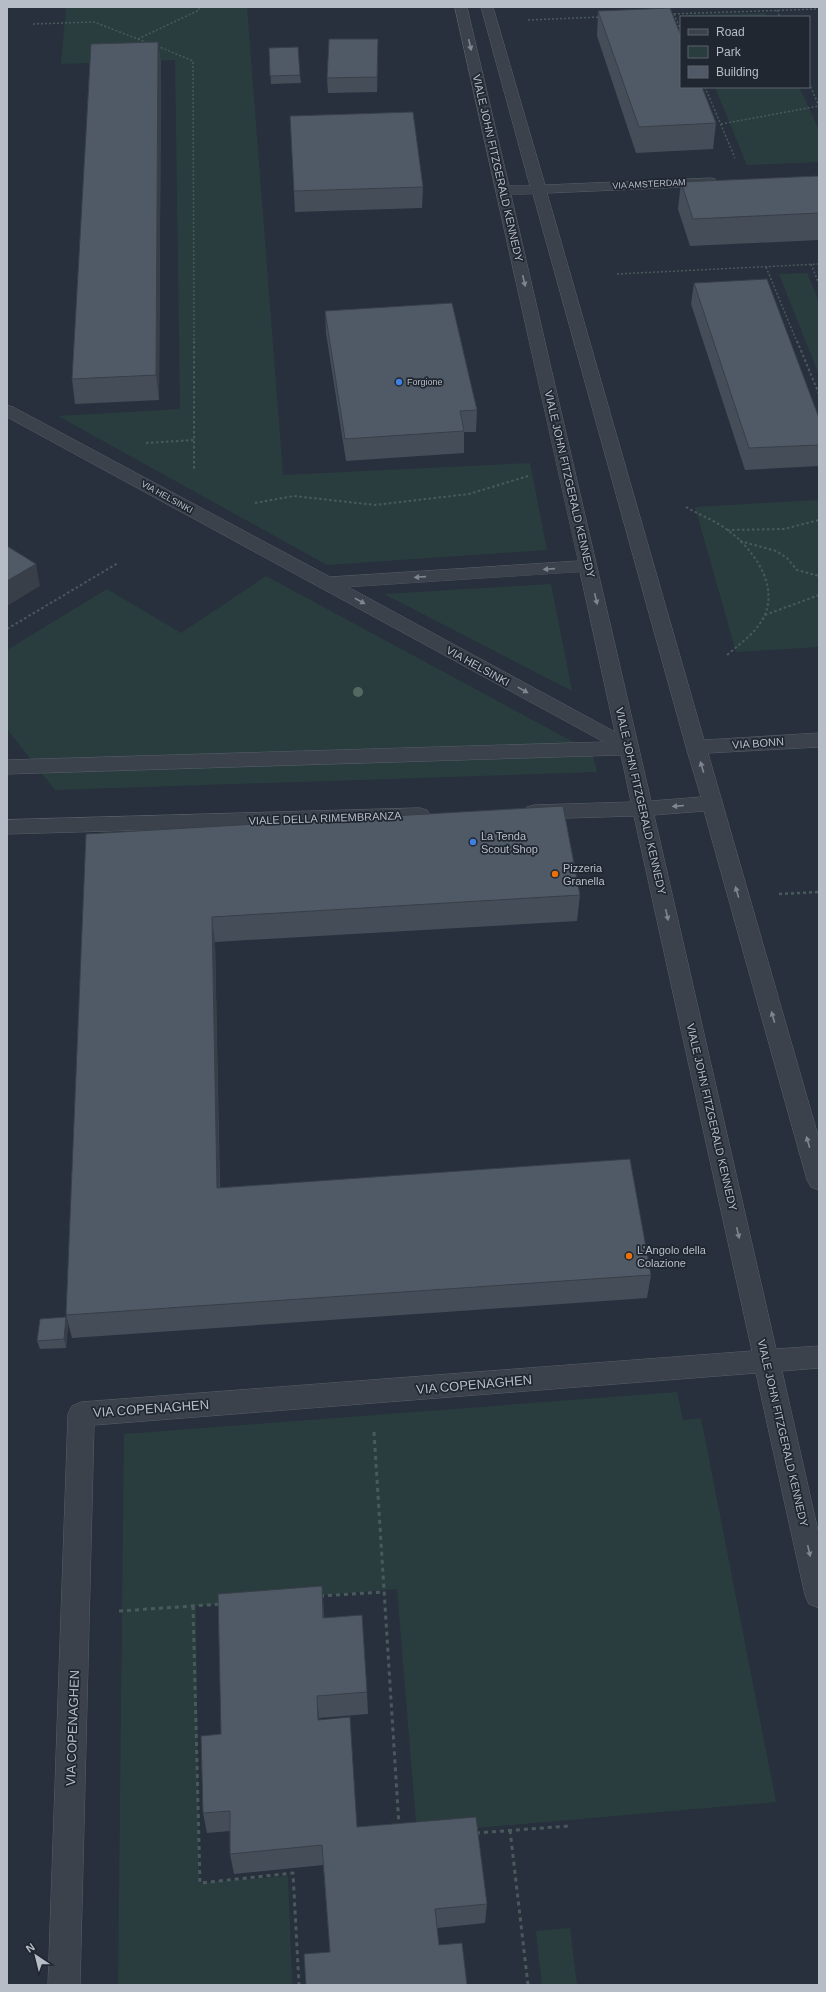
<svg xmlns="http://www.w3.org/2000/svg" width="826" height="1992" font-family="Helvetica,sans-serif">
  <rect width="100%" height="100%" fill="#27303c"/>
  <g fill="#2a3d3e">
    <polygon points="66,7 247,7 283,475 530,463 547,550 327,565 58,416 180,409 175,60 61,64"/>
    <polygon points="765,13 767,17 687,17 686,15"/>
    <polygon points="715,87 799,87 819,130 819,162 747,165"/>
    <polygon points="807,273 819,302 819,375 779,274"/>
    <polygon points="819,500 819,647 736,652 695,507"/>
    <polygon points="266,576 592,752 597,772 55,790 7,729 7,650 107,589 181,633"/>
    <polygon points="551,584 572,691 384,594"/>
    <polygon points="677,1392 683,1420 701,1418 776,1802 417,1833 397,1589 196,1606 199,1883 288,1876 292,1985 118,1985 124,1434"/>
    <polygon points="570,1928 577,1985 542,1985 536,1931"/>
  </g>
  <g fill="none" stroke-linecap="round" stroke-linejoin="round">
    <defs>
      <g id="minor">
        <path d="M455 7H467L509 186H530L481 7H493L545 185 710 178 715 179 717 182 715 185 710 186 547 193 704 740 819 733V747L708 753 819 1139V1190L811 1187 807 1180 704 811 654 815 776 1349 819 1346V1368L782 1371 819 1535V1608L809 1604 805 1595 756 1373 94 1425 80 1985H48L68 1414 72 1406 81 1402 752 1351 634 816 534 819 527 817 524 812 527 807 534 805 631 802 621 755 7 774V760L604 742 7 417V405L13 407 330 577 578 561ZM533 194 686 747 701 797 651 801 511 195ZM580 572 615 732 348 587Z"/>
        <polygon points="420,808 427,810 430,815 427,820 420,822 7,834 7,820"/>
      </g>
    </defs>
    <use href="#minor" stroke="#59606a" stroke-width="1"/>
    <g stroke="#495a5c" stroke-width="1.5" stroke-dasharray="2 2" stroke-linecap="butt">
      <polyline points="777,10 780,17"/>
      <polyline points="670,14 819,9"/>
      <polyline points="674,14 681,31"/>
      <polyline points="528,20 601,17"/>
      <polyline points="33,24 94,22 148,43"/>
      <polyline points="138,39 199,10 199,7"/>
      <polyline points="157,46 193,61 194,342"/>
      <polyline points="809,83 819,106"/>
      <polyline points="705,87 735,158"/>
      <polyline points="721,124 819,106"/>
      <polyline points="811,264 819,284"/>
      <polyline points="766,267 797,342"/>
      <polyline points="617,274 819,264"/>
    </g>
    <g stroke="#495a5c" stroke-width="2" stroke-dasharray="2.5 2.5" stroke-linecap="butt">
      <polyline points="194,341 194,470"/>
      <polyline points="797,341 819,394"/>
      <polyline points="146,443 194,440"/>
      <polyline points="255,503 294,496 375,505 469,494 528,476"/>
      <path d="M686 507C700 515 716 521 729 531 755 551 782 589 761 622 752 636 738 645 726 656"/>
      <polyline points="727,530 784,529 819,520"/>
      <polyline points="740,541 776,551 787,558 797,570 819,576"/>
      <polyline points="765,615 819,595"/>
      <polyline points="7,629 118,563"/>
    </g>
    <polyline stroke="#495a5c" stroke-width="2.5" stroke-dasharray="3 3" stroke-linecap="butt" points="779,894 819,892"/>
    <g stroke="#495a5c" stroke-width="3" stroke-dasharray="4 4" stroke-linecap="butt">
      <polyline points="374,1432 399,1826"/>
      <polyline points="320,1596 384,1592"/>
      <polyline points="193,1606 200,1883 293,1873 299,1985"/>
      <polyline points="119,1611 222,1604"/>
      <polyline points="510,1830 528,1985"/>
      <polyline points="476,1833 569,1826"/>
    </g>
    <use href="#minor" fill="#3b424c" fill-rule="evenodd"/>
  </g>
  <circle fill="#536a61" cx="358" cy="692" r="5"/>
  <g fill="#454d59">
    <polygon points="621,7 638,7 621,8"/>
    <polygon points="598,11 716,123 713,149 636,153 597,36"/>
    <polygon points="158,42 161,65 159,400 75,404 72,379"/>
    <polygon points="269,48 300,75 301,83 271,84"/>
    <polygon points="378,54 377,92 328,93 327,78"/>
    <polygon points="290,116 423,187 422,208 295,212"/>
    <polygon points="819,176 819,240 690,246 678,209 681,182"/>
    <polygon points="694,283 819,418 819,466 745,470 691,304"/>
    <polygon points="325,311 477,410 476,432 464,432 464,453 346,461 326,333"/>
    <polygon points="86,834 580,895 577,921 215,942 220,1187 651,1275 647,1298 72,1338 66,1315"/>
    <polygon points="66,1317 68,1325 66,1348 40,1349 37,1341"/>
    <polygon points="324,1609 324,1618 367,1692 368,1714 319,1718 319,1720 357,1827 487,1904 485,1923 437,1928 330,1952 323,1865 234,1874 230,1854 230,1831 207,1833 203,1813 221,1734"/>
  </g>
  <g fill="#383f48">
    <polygon points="378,39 378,54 377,92 377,77"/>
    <polygon points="158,42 161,65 159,400 156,375"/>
    <polygon points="36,564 40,586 7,606 7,581"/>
    <polygon points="212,917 215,942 220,1212 217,1188"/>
    <polygon points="66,1317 68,1325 66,1348 64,1339"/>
    <polygon points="322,1586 324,1609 325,1641 323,1618"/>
    <polygon points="317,1696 319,1718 320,1741 318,1720"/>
  </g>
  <g fill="#505a67" stroke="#383f48">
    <polygon points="670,8 681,36 681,87 702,87 716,123 639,127 598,11"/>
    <polygon points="329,39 378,39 377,77 327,78"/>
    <polygon points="158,42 156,375 72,379 91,44"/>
    <polygon points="298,47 300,75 270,76 269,48"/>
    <polygon points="413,112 423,187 294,191 290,116"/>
    <polygon points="819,176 819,213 693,219 681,182"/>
    <polygon points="767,279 819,418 819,445 749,448 694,283"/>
    <polygon points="452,303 477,410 460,411 464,431 345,439 325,311"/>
    <polygon points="7,546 36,564 7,581"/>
    <polygon points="563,806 580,895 212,917 217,1188 630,1159 651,1275 66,1315 86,834"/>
    <polygon points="66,1317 64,1339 37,1341 40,1319"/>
    <polygon points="322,1586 323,1618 362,1615 367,1692 317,1696 318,1720 350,1717 357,1827 476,1817 487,1904 435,1909 439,1945 462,1943 467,1985 306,1985 304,1954 330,1952 322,1845 230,1854 230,1811 203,1813 201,1736 221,1734 218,1594"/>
  </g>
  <defs><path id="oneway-solid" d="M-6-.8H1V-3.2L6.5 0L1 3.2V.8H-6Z"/></defs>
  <g fill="#7f8690">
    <use href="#oneway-solid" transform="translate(470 45) rotate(77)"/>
    <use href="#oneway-solid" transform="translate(524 281) rotate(77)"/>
    <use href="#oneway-solid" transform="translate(549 569) rotate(176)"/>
    <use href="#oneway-solid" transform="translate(420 577) rotate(176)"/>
    <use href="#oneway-solid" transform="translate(596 599) rotate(77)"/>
    <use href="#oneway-solid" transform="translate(360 601) rotate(29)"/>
    <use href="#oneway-solid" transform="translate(523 690) rotate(29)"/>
    <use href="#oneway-solid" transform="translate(702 767) rotate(-106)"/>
    <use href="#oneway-solid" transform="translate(678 806) rotate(175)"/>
    <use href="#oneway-solid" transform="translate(737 892) rotate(-106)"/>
    <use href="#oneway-solid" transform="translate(667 915) rotate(77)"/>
    <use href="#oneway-solid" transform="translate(773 1017) rotate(-106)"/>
    <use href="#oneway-solid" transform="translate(808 1142) rotate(-106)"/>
    <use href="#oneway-solid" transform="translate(738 1233) rotate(77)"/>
    <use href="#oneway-solid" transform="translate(809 1551) rotate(77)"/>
  </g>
  <g fill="#3f7fe0" stroke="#202731" stroke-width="1.5">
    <circle cx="399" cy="382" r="4"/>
    <circle cx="473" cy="842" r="4"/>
  </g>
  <g fill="#e8710a" stroke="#202731" stroke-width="1.5">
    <circle cx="555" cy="874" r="4"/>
    <circle cx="629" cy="1256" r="4"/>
  </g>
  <g text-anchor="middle" stroke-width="3.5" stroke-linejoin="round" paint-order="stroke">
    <g font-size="9" fill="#b7bdc7" stroke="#202731">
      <text transform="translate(649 184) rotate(-3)" y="3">VIA AMSTERDAM</text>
      <text transform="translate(167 497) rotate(29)" y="3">VIA HELSINKI</text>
    </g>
    <g font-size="9" fill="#b7bdc7" stroke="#202731" text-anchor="start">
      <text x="407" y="385">Forgione</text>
    </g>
    <g font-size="11" fill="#b7bdc7" stroke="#202731">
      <text transform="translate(498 168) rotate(77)" y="4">VIALE JOHN FITZGERALD KENNEDY</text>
      <text transform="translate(570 484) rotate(77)" y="4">VIALE JOHN FITZGERALD KENNEDY</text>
      <text transform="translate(478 666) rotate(29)" y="4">VIA HELSINKI</text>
      <text transform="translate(758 743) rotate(-4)" y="4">VIA BONN</text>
      <text transform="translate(641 801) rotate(77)" y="4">VIALE JOHN FITZGERALD KENNEDY</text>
      <text transform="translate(325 818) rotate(-2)" y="4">VIALE DELLA RIMEMBRANZA</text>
      <text transform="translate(712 1117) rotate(77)" y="4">VIALE JOHN FITZGERALD KENNEDY</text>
      <text transform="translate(783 1433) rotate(77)" y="4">VIALE JOHN FITZGERALD KENNEDY</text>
    </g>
    <g font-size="11" fill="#b7bdc7" stroke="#202731" text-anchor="start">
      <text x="481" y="840">La Tenda<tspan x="481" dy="13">Scout Shop</tspan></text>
      <text x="563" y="872">Pizzeria<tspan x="563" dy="13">Granella</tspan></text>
      <text x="637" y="1254">L'Angolo della<tspan x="637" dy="13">Colazione</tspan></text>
    </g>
    <g font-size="13" fill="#b7bdc7" stroke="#202731">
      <text transform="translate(474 1384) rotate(-5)" y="5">VIA COPENAGHEN</text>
      <text transform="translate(151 1408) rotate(-4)" y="5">VIA COPENAGHEN</text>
      <text transform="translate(72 1728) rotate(-88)" y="5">VIA COPENAGHEN</text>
    </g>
  </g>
  <rect width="826" height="1992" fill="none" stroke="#b7bdc7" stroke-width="16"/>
  <rect x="680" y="16" width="130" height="72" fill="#202731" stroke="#5c636d"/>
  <rect x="688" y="29" width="20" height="6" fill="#3b424c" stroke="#5c636d"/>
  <text x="716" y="36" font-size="12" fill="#b7bdc7">Road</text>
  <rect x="688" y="46" width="20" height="12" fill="#2a3d3e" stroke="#5c636d"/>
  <text x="716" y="56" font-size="12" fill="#b7bdc7">Park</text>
  <rect x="688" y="66" width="20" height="12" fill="#505a67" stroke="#5c636d"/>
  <text x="716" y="76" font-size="12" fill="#b7bdc7">Building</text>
  <g transform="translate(36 1956) rotate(325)" stroke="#202731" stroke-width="3" paint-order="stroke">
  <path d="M0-3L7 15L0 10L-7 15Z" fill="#b7bdc7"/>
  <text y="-6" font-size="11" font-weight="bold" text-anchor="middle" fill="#b7bdc7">N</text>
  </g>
</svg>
